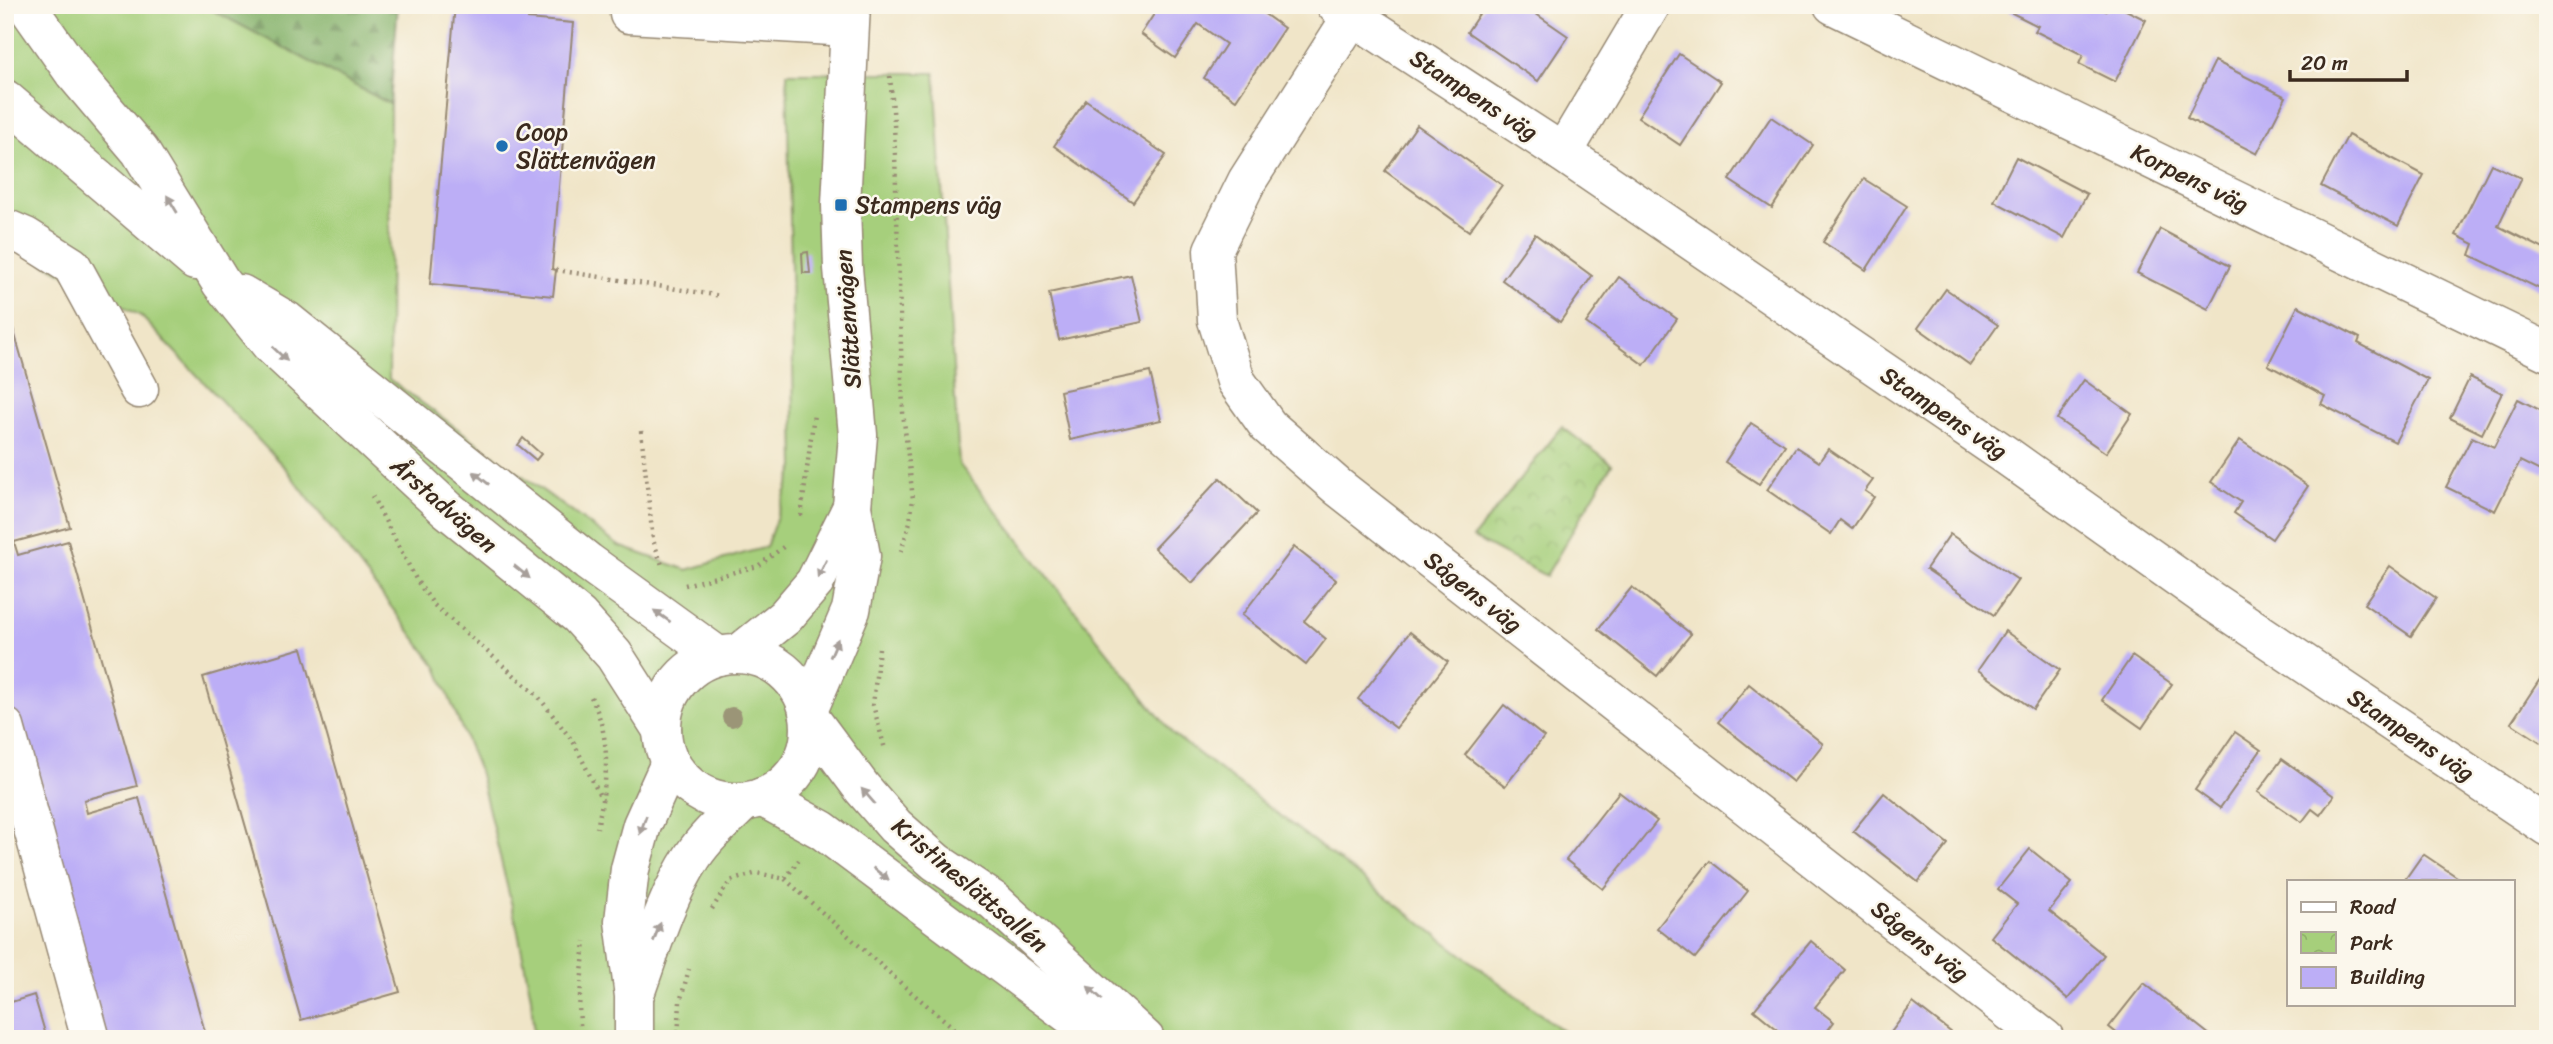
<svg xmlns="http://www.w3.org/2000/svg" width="2553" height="1044" font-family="Sriracha,sans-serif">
  <defs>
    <pattern id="forest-firs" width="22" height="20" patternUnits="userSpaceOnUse" patternTransform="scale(1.75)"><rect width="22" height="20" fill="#84b26b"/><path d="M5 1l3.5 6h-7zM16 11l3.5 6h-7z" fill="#6d9157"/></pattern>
    <pattern id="park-crowns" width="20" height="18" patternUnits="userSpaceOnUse" patternTransform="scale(1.75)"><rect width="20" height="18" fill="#a6cf7b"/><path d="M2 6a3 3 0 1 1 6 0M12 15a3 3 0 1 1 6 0" fill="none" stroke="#90b26a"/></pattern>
  </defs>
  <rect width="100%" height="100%" fill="#fbf7ec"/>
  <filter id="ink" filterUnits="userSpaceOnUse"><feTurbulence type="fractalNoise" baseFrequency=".0143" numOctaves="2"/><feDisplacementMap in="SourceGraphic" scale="14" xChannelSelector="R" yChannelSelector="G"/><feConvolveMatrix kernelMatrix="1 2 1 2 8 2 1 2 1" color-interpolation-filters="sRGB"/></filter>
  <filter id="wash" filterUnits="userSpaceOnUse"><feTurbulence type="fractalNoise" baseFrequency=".00686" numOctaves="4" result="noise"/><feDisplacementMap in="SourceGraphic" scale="28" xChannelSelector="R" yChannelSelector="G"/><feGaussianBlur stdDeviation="1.57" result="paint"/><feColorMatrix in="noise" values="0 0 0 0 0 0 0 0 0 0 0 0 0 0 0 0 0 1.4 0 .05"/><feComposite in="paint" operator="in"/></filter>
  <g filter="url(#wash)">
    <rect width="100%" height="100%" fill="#f0e5c8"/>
    <polygon fill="#a6cf7b" stroke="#707c4c" stroke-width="2" points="5,5 203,5 390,104 389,379 619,546 687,570 766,547 795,466 787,73 935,73 959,464 1173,734 1573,1039 534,1039 531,997 517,927 480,774 437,667 286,469 141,316 5,242"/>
    <polygon fill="url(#forest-firs)" stroke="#606e44" stroke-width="2" points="203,5 398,5 390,104"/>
    <polygon fill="url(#park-crowns)" stroke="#707c4c" stroke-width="2" points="1562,427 1612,464 1546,576 1473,538"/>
    <g id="blocks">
      <g fill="#bcaef6">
        <polygon points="455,5 530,5 528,19 573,23 552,269 556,270 553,296 430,284"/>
        <polygon points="1160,5 1252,5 1284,28 1236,100 1204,78 1226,44 1198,24 1175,58 1141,34"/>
        <polygon points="1485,5 1523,5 1568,36 1538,81 1467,32"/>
        <polygon points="2011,5 2096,5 2106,11 2109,5 2116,5 2146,20 2115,82 2079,64 2083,55 2035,31 2038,26 2008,11"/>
        <polygon points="1679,54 1721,82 1680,145 1638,117"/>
        <polygon points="2215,61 2286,97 2257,154 2187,118"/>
        <polygon points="1086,100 1166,155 1133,202 1054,146"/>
        <polygon points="1771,117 1813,145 1772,208 1729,180"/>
        <polygon points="1417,125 1502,185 1469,231 1385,171"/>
        <polygon points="2348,135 2424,175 2398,226 2321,186"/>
        <polygon points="2016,157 2087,194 2064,238 1994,201"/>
        <polygon points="2491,164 2521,178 2498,226 2548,251 2548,293 2470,255 2474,244 2456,235"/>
        <polygon points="1864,179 1907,206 1866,270 1823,242"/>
        <polygon points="2160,229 2230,266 2208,309 2137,273"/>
        <polygon points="1535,234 1592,276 1560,322 1502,280"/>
        <polygon points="808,252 810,273 803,273 802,253"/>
        <polygon points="1131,275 1142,322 1059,340 1049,293"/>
        <polygon points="1619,277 1677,319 1644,365 1586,323"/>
        <polygon points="1946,289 1998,325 1970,365 1918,328"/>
        <polygon points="5,300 70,527 14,542 18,555 68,541 137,786 84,800 87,813 139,798 207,1039 100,1039 5,690"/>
        <polygon points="2298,306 2360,338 2358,343 2428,380 2395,442 2321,404 2325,396 2268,365"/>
        <polygon points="1150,372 1161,420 1070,440 1060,391"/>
        <polygon points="2470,377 2502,393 2482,434 2450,418"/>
        <polygon points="2084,380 2132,414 2106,453 2057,419"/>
        <polygon points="2518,399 2548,414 2548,465 2544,473 2520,461 2495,511 2446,487 2472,437 2494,447"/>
        <polygon points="1751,423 1785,445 1759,484 1725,462"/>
        <polygon points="523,438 541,454 536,460 518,445"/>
        <polygon points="2240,440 2308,486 2272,539 2234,513 2241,502 2211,482"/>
        <polygon points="1796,447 1819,462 1828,449 1873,480 1865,491 1874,497 1852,529 1840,520 1831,534 1767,490"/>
        <polygon points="1220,478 1257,513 1192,583 1154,548"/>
        <polygon points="1950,534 2018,580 1994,615 1926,569"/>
        <polygon points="1294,547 1336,580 1304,621 1326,639 1306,665 1242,615"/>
        <polygon points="2390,566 2436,598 2411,636 2364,604"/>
        <polygon points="1632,587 1691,634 1657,676 1598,629"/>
        <polygon points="2005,631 2060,670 2033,709 1978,670"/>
        <polygon points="1410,632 1448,662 1396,728 1358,699"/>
        <polygon points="302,648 400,992 301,1020 203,677"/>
        <polygon points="2132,656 2172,684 2142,728 2102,700"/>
        <polygon points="2548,667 2548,747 2511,723"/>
        <polygon points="1749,684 1823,744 1793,782 1718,722"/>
        <polygon points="1504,705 1544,737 1505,786 1465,755"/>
        <polygon points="2235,732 2261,750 2220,808 2195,790"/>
        <polygon points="2282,759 2334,796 2320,815 2312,809 2302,822 2258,792"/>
        <polygon points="1619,792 1657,821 1603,889 1566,860"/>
        <polygon points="1884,793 1948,844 1918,882 1853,831"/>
        <polygon points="2030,849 2072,883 2049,911 2104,955 2068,999 1991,937 2017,904 1998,889"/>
        <polygon points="2423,854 2463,881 2404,881"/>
        <polygon points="1710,861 1748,891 1695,958 1657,928"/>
        <polygon points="1811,941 1845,970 1815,1007 1834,1022 1821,1039 1789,1039 1754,1010"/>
        <polygon points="2144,983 2215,1039 2124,1039 2109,1027"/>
        <polygon points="34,995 47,1039 5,1039 5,1004"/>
        <polygon points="1913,1003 1952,1033 1948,1039 1886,1039"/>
      </g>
    </g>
  </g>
  <g filter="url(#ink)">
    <use href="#blocks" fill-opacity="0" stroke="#968873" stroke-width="2"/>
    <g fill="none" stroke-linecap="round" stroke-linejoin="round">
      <defs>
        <g id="minor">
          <polyline points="1336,5 1563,153 2007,456 2210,600 2548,827"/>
          <polyline points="1833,5 2548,352"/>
          <polyline points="629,14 849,27"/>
          <polyline points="1352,16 1247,181 1213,250 1217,320 1236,381 1268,426 1338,487 2045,1039"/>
          <polyline points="1563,153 1651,5"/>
          <polyline points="5,228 26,237 72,266 139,389"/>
          <polyline points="740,653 785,617 815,582 852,507"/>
          <polyline points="808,711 851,610 861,556 852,507 858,435 843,268 841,205 851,5"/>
          <polyline points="810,718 862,788 895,826 936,862 994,901 1145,1039"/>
          <polyline points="5,727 90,1036"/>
          <polyline points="762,797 822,830 1102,1039"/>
        </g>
        <g id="major">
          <polyline points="26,5 74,73 140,151 221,283 270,344 447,509 579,616 614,655 662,730"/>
          <polyline points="5,99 195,261"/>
          <polyline points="241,294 287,321 588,562 718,656"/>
          <circle cx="736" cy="728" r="74"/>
          <path d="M636 991C652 946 666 897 693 856 707 835 726 819 744 802"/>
          <polyline points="634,1039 634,996 624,921 630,869 642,825 670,763"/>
        </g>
      </defs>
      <use href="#minor" stroke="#968873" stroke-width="41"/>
      <use href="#major" stroke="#968873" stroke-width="41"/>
      <g stroke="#968873" stroke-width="4.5" stroke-dasharray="2 5" stroke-linecap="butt">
        <polyline points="890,76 894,122 903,412 913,499 910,522 901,551"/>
        <polyline points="556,270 721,296"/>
        <polyline points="641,431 653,540 662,565"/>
        <polyline points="372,496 417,581 434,605 538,696 574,743 602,800"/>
        <polyline points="801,516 814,414"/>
        <polyline points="685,585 758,566 786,545"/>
        <polyline points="879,648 873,705 885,749"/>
        <path d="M591 697C613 741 607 781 597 828"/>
        <polyline points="785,879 904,986 967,1039"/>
        <polyline points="712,909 730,881 757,873 785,879 799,860"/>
        <polyline points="581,1039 579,1007 585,941"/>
        <polyline points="678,1039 680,1002 689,969"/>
      </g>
      <use href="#minor" stroke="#fff" stroke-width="38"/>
      <use href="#major" stroke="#fff" stroke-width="38"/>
    </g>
    <circle fill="#9b9577" cx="732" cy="717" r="10"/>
    <defs><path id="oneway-solid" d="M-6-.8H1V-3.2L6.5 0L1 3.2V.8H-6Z" transform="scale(1.75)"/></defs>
    <g fill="#a79f9a">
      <use href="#oneway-solid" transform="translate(172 204) rotate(-121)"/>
      <use href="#oneway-solid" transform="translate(280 354) rotate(44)"/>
      <use href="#oneway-solid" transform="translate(481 478) rotate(-141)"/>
      <use href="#oneway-solid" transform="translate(822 569) rotate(116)"/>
      <use href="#oneway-solid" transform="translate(522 572) rotate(39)"/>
      <use href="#oneway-solid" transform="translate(662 616) rotate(-145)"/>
      <use href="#oneway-solid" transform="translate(834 648) rotate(-67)"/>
      <use href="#oneway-solid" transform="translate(868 796) rotate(-131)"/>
      <use href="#oneway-solid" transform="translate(643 825) rotate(110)"/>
      <use href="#oneway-solid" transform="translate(881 874) rotate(37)"/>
      <use href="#oneway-solid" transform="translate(657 932) rotate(-69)"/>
      <use href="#oneway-solid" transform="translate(1095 993) rotate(-138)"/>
    </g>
  </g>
  <g fill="#1f6fb2" stroke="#fbf7ec" stroke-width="2.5">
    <circle cx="502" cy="146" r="7"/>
    <rect x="834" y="198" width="14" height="14" rx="3.5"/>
  </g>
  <g text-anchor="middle" stroke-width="5" stroke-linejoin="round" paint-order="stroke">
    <g font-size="24" fill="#3b2a1e" stroke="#fbf7ec">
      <text transform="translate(1474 95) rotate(33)" y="8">Stampens väg</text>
      <text transform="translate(2190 178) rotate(26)" y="8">Korpens väg</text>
      <text transform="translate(848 319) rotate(-94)" y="8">Slättenvägen</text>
      <text transform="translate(1944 413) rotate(34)" y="8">Stampens väg</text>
      <text transform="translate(444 505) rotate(41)" y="8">Årstadvägen</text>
      <text transform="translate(1473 592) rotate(38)" y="8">Sågens väg</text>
      <text transform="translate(2411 735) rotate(34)" y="8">Stampens väg</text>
      <text transform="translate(970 885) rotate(40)" y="8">Kristineslättsallén</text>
      <text transform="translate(1920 941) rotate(38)" y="8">Sågens väg</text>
    </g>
    <g font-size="24" fill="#3b2a1e" stroke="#fbf7ec" text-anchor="start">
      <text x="516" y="140">Coop<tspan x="516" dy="28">Slättenvägen</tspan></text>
      <text x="855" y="213">Stampens väg</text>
    </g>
  </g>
  <rect width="2553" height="1044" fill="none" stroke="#fbf7ec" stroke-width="28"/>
  <rect x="2287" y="880" width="228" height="126" fill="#fbf7ec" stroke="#aea59a" stroke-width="2"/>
  <rect x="2301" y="902" width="35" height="10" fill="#ffffff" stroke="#aea59a" stroke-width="2"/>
  <text x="2350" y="914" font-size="21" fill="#3b2a1e">Road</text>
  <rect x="2301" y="932" width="35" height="21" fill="url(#park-crowns)" stroke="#aea59a" stroke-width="2"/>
  <text x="2350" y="950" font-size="21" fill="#3b2a1e">Park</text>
  <rect x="2301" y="967" width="35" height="21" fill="#bcaef6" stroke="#aea59a" stroke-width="2"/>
  <text x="2350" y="984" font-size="21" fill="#3b2a1e">Building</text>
  <path d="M2290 70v10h117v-10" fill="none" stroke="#3b2a1e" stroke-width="3.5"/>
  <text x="2301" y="70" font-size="21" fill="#3b2a1e" stroke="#fbf7ec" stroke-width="5" paint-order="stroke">20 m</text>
</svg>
